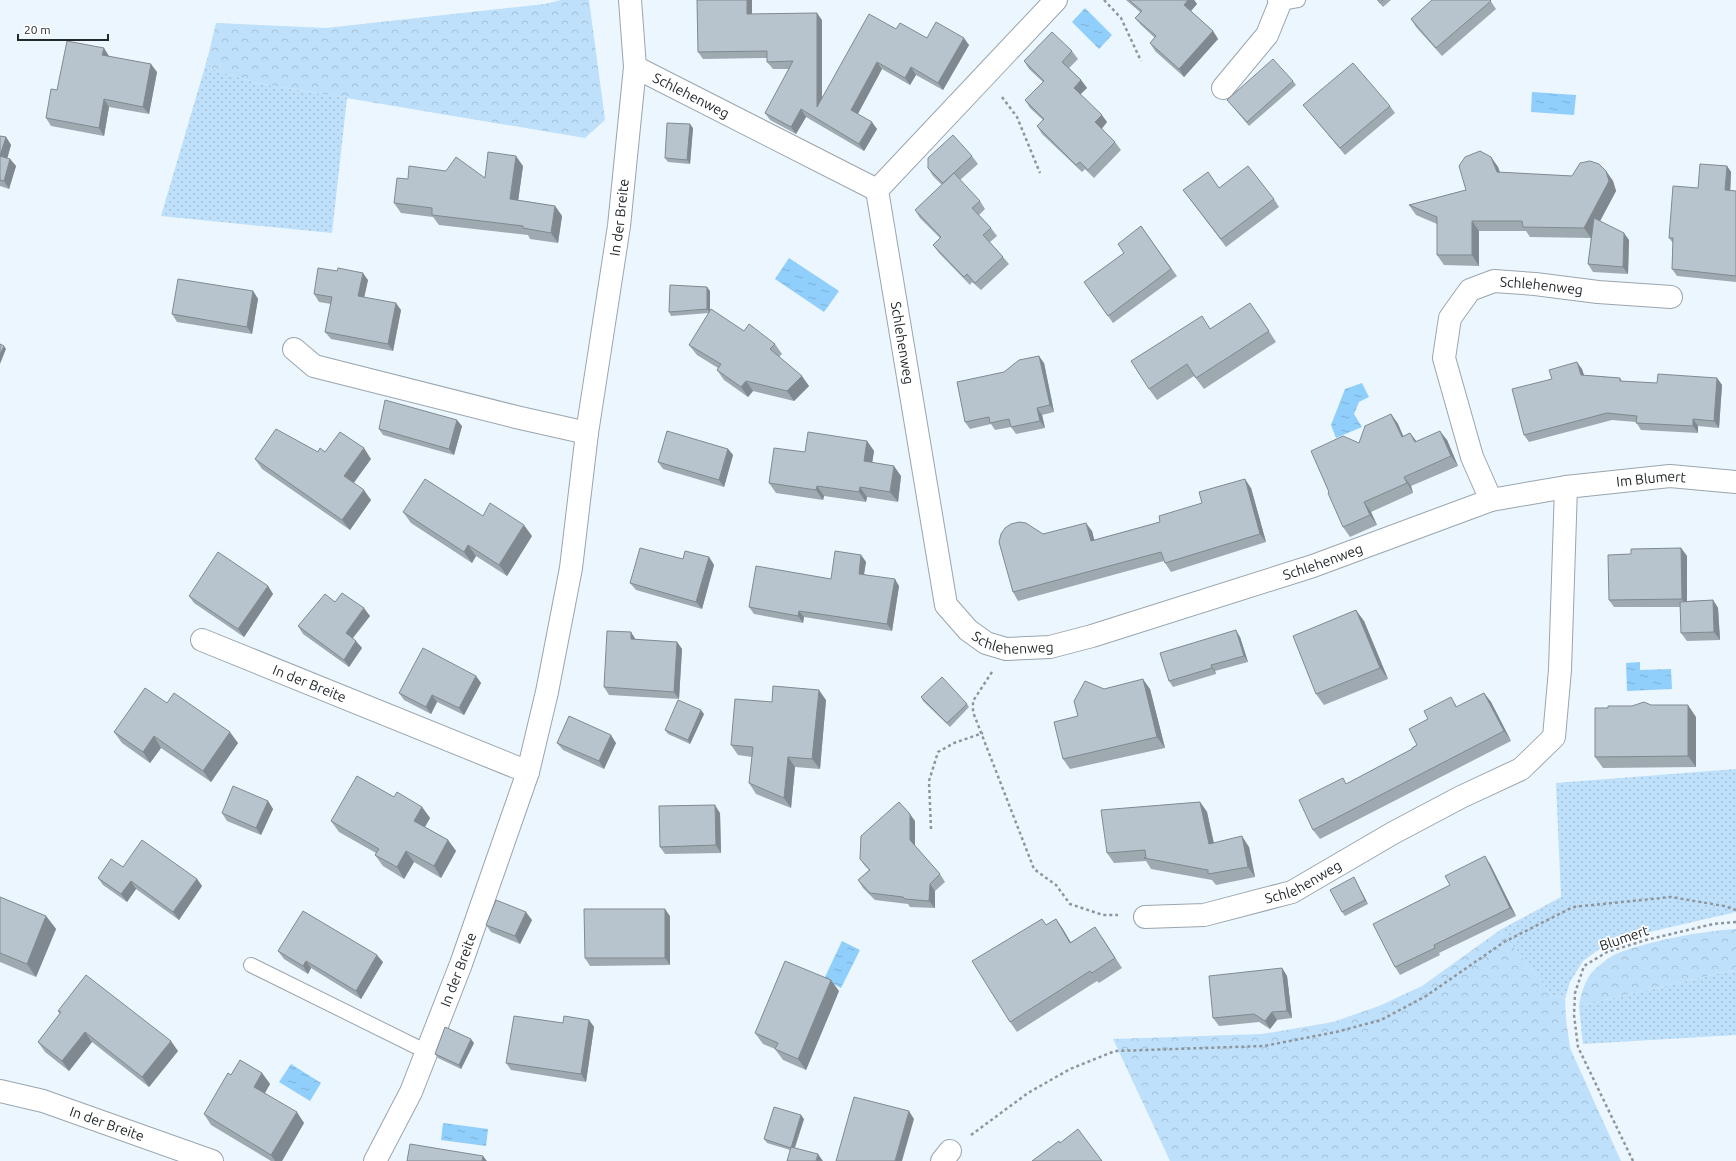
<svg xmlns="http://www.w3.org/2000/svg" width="1736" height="1161" font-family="Ubuntu,sans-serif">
  <defs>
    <pattern id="grass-dots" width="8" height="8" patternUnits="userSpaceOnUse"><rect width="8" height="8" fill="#bee0fa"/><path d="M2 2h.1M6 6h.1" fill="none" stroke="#a3c0d6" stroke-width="1.8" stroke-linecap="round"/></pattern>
    <pattern id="forest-crowns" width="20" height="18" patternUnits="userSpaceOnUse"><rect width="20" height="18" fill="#bee0fa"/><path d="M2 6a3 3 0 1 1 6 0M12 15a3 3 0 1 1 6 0" fill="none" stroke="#a3c0d6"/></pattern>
    <pattern id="water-ripples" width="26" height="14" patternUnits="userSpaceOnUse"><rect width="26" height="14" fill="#90cefb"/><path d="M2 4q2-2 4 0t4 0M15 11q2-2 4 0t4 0" fill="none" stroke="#7cb1d7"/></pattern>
  </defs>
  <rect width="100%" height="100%" fill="#ecf6fe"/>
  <g fill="url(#grass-dots)">
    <polygon points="207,60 212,69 257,83 347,98 332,233 161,216"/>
    <polygon points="1736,769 1736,912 1645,933 1605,945 1583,961 1570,982 1565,999 1552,995 1500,930 1561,897 1556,783"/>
    <polygon points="1736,971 1736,1035 1583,1044 1579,1006 1720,973"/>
  </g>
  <g fill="url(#forest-crowns)">
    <polygon points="561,0 589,0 605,120 585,138 257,83 212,69 207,60 216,23 326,28 545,4"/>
    <path d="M1736 929V971L1720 973 1579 1006C1581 994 1585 979 1594 970 1600 965 1609 957 1616 954 1648 941 1702 931 1736 929Z"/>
    <polygon points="1500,930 1552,995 1565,999 1566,1019 1570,1048 1621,1161 1170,1161 1113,1039 1262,1034 1333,1022 1379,1006 1422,986"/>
  </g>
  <g fill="url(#water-ripples)">
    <polygon points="1085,8 1112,35 1099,49 1072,22"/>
    <polygon points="1532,92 1576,95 1574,115 1531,112"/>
    <polygon points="789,258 839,291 824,312 775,279"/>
    <polygon points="1362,383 1369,397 1359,402 1354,414 1362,427 1336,438 1331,425 1345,389"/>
    <polygon points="1640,662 1640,670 1671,669 1672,689 1627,691 1626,663"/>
    <polygon points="842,941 860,950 841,988 824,979"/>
    <polygon points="291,1064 321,1083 310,1101 279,1082"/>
    <polygon points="443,1123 488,1129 486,1146 441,1140"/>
  </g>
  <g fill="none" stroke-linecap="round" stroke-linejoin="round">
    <defs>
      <g id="lane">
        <polyline points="1280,3 1298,0"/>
        <polyline points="251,965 427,1052"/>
      </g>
      <g id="street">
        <path id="s1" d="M1056 0 877 190 946 605 968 630 986 643 1006 649 1050 647 1092 636 1313 566 1491 500 1566 487 1670 476 1736 482"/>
        <path id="s2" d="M635 67 877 190"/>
        <polyline points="1223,88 1267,35 1280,3 1279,0"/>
        <polyline points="294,349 314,366 516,417 587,433"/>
        <path id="s3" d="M1491 500 1472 457 1444 358 1450 318 1470 290 1494 281 1535 284 1598 292 1671 297"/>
        <path id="s4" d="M202 640 528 772"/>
        <path id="s5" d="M1145 917 1204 915 1292 892 1393 833 1461 797 1521 769 1554 737 1560 670 1566 487"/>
        <path id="s6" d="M0 1091 43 1101 212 1161"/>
        <path id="s7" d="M375 1161 411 1092 461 964 528 772 547 692 571 568 587 433 619 226 635 67 630 0"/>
        <polyline points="942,1161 950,1151"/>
      </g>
    </defs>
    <use href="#lane" stroke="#9aa5ae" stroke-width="16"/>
    <use href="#street" stroke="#9aa5ae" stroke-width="24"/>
    <g stroke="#8e959b" stroke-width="2.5" stroke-dasharray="3 3" stroke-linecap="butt">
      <polyline points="1104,0 1121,18 1141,61"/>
      <polyline points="1002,97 1017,117 1040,173"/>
      <polyline points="992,672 973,701 973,712 1034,869 1056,885 1070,904 1103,915 1118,915"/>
      <polyline points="931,829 929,781 938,752 954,743 983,733"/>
      <polyline points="971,1135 1028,1093 1070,1069 1115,1051 1264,1046 1336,1032 1381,1020 1426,996 1504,942 1573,907 1671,897 1724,906 1736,910"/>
      <polyline points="1633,1161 1578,1047 1574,1015 1575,993 1584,966 1607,952 1646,940 1713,924 1736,922"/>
    </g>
    <use href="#lane" stroke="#fff" stroke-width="14"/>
    <use href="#street" stroke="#fff" stroke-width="22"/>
  </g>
  <g fill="#9ea9b0">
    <polygon points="697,0 752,0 752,14 822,20 822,98 896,29 927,38 969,45 943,90 916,75 910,85 882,69 858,114 877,129 864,151 806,117 796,134 770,120 765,113 789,69 773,69 767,62 767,58 703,59 698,52"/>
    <polygon points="1126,0 1194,0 1197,4 1191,11 1213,31 1218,39 1184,77 1155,51 1150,43 1155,38 1141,25 1135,18 1140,12"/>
    <polygon points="1377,0 1391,0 1383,7"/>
    <polygon points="1490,0 1496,9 1442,56 1416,27 1411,19"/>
    <polygon points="1072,51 1078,59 1069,68 1081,80 1087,88 1080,94 1107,122 1102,129 1115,142 1121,150 1094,178 1085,169 1082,172 1042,134 1037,126 1043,120 1030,108 1025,100 1043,82 1029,69 1024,61"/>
    <polygon points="109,56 157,72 149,114 109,107 104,136 51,126 46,118 57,90"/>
    <polygon points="1293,81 1296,85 1249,126 1227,100"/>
    <polygon points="1303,105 1390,106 1395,113 1345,155 1309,112"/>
    <polygon points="693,128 690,164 668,162 665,158"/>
    <polygon points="0,136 6,137 11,145 7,158 10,159 16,166 9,189 0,186"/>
    <polygon points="972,156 978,164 960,180 980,201 985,209 979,215 991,228 997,236 990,242 1003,257 1009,264 981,290 972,282 970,285 939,253 933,245 940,238 920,218 915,210 942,185 933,176 928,168"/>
    <polygon points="1491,157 1498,167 1500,173 1572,176 1606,171 1613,181 1616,191 1600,221 1629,240 1628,274 1593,272 1588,264 1591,238 1530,237 1526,231 1479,231 1479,266 1444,265 1437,255 1437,224 1416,215 1409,205 1466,190"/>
    <polygon points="523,166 518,200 555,206 562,216 558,243 530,239 528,235 439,225 433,217 401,213 394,203 408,179 485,178"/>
    <polygon points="1727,166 1731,172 1730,191 1736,191 1736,282 1677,276 1672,269 1673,243 1669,238 1698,188"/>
    <polygon points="1219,188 1274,199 1279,207 1226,247 1183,190"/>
    <polygon points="1141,226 1177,276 1113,323 1084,282 1124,253"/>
    <polygon points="368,280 364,297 401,310 393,351 331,339 325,332 331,304 319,302 314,294"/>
    <polygon points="253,291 258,299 252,334 177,322 172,314"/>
    <polygon points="710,291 710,311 744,331 775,344 782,354 779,357 809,386 794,401 753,391 748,397 724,380 717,370 718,368 697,355 689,345 709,313 671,316 669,312"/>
    <polygon points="1258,314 1276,342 1204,389 1194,376 1157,400 1149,389 1210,329"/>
    <polygon points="1044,363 1054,412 1042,415 1045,428 1016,434 1011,427 995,430 991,424 970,429 965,422"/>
    <polygon points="1582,369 1584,375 1620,378 1622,381 1657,383 1717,378 1722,385 1719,428 1698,426 1698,433 1641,430 1636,422 1612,420 1529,442 1524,435 1552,379"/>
    <polygon points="1391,414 1398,424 1403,436 1410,433 1416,441 1447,440 1458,466 1411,486 1413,493 1371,512 1377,525 1350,537 1343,527 1329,492 1359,443"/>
    <polygon points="462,426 454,455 383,435 379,429"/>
    <polygon points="867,441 874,451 872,462 901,476 898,502 867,497 866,502 824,496 823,500 776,493 769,483 805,452"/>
    <polygon points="728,449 733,455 724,487 663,469 658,462"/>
    <polygon points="325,452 371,459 354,483 371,500 350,530 262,469 255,459"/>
    <polygon points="1251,488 1266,542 1171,572 1165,563 1164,561 1018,601 1013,592 1043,534 1092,531 1094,540 1160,522"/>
    <polygon points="403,512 532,536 507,576 476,556 472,563 411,523"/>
    <polygon points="1681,548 1687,556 1687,601 1713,600 1718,608 1720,640 1687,641 1681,633 1680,607 1614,607 1609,600 1631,554"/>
    <polygon points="861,555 866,562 864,574 899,586 892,631 804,617 803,623 754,614 749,607 831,579"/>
    <polygon points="709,557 714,565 702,609 636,590 630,583 683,559"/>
    <polygon points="268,586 273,594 244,637 194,603 189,596"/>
    <polygon points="335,602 370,616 353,638 362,648 349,667 303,634 298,626"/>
    <polygon points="1364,621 1388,679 1324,705 1316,694"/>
    <polygon points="1240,637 1248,662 1215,671 1216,674 1173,687 1169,681"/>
    <polygon points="636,640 677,642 682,649 679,699 609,695 604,687"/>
    <polygon points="476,676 481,683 464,715 437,702 431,714 404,700 399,693"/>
    <polygon points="1104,689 1150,689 1165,748 1070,769 1063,759 1078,716"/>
    <polygon points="1484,693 1491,702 1511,741 1320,839 1313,830 1347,784 1412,749 1457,707"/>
    <polygon points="921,697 967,704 969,707 950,727 923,701"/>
    <polygon points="826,700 820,769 795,767 791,808 756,794 749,783 752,757 738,755 731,745 772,702"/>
    <polygon points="167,703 238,743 211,782 161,748 150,763 122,743 114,732"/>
    <polygon points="1651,705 1696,717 1696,767 1603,768 1595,757"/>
    <polygon points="704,714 690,744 668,734 665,730"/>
    <polygon points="557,743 616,743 604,769 563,750"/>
    <polygon points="394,797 422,807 430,818 425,827 448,840 456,851 441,878 414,862 404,879 383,866 375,855 376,853 339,832 331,821"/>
    <polygon points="268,801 273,809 261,835 227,821 222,813"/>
    <polygon points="1200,802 1207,812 1214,843 1249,847 1255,877 1216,885 1212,880 1151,869 1146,861 1114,863 1107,853"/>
    <polygon points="720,813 721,853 665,854 660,847"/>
    <polygon points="915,821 915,846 940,874 945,882 935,891 935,908 910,907 908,904 875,900 863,888 858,880 869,870 865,866 860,859"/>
    <polygon points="1490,864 1516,916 1439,953 1440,955 1400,975 1395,967 1450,885"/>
    <polygon points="123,867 197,879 202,886 179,920 136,889 127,902 103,885 98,878"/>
    <polygon points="1356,881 1368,904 1345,916 1342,912"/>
    <polygon points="0,897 46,916 56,929 36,977 0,962"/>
    <polygon points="670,916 670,965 590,966 585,958"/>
    <polygon points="1056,919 1071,943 1102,937 1122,968 1099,983 1097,981 1017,1032 1010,1022 1046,925"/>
    <polygon points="532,920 520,944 491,932 486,925"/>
    <polygon points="278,951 383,962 361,999 311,968 308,974 284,959"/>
    <polygon points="1282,968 1287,976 1292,1018 1277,1020 1270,1029 1259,1022 1219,1026 1213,1018"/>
    <polygon points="839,991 806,1070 783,1060 775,1049 763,1044 755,1033"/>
    <polygon points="58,1011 178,1051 149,1087 92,1042 69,1071 45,1052 38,1042 60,1014"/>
    <polygon points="589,1020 594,1027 586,1082 511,1070 506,1063 563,1023"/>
    <polygon points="474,1043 461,1069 438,1058 435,1054"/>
    <polygon points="262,1073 270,1084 265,1093 304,1123 282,1161 271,1161 211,1125 204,1114 231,1075"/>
    <polygon points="804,1119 795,1148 790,1150 767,1143 764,1139"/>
  </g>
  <g fill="#818990">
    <polygon points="747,0 752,0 752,21 747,14"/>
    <polygon points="1188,0 1194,0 1197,4 1189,13 1184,5"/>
    <polygon points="817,13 822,20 822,114 817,107"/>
    <polygon points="1213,31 1218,39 1184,77 1179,69"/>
    <polygon points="964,38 969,45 943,90 938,83"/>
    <polygon points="104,48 109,56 108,63 102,55"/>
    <polygon points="877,62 882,69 856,117 851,110"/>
    <polygon points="151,64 157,72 149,114 143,107"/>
    <polygon points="911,67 916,75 910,85 905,78"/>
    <polygon points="1081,80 1087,88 1079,96 1074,88"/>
    <polygon points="104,99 109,107 104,136 99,128"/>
    <polygon points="801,109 806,117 796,134 791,127"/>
    <polygon points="1102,115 1107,122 1100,130 1095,122"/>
    <polygon points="872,122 877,129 864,151 859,144"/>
    <polygon points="690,124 693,128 690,164 687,160"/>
    <polygon points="6,137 11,145 6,163 0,156"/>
    <polygon points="516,156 523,166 517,209 510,199"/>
    <polygon points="1491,157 1498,167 1504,183 1497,172"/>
    <polygon points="10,159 16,166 9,189 4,181"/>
    <polygon points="1727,166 1731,172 1730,197 1725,190"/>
    <polygon points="1606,171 1613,181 1616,191 1591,238 1584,228"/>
    <polygon points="555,206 562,216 558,243 551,233"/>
    <polygon points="1472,221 1479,231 1479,266 1472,255"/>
    <polygon points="1624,233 1629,240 1628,274 1623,267"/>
    <polygon points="363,273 368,280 363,303 358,296"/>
    <polygon points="707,287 710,291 710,313 707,309"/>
    <polygon points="253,291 258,299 252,334 247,327"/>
    <polygon points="396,303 401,310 393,351 388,344"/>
    <polygon points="4,346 6,349 0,364 0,354"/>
    <polygon points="1039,356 1044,363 1054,412 1050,405"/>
    <polygon points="1577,362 1582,369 1586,382 1581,375"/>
    <polygon points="802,376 809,386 794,401 787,391"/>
    <polygon points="1717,378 1722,385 1719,428 1714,421"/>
    <polygon points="746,381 753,391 748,397 741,387"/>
    <polygon points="1037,408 1042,415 1045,428 1040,421"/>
    <polygon points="1391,414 1398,424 1408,447 1402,437"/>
    <polygon points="1693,419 1698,426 1698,433 1693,426"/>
    <polygon points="457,420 462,426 454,455 449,449"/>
    <polygon points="1440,431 1447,440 1458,466 1451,456"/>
    <polygon points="1410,433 1417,442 1415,442"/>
    <polygon points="867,441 874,451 871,471 864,461"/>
    <polygon points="364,448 371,459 351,486 344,476"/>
    <polygon points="728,449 733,455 724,487 719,480"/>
    <polygon points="894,466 901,476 898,502 890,492"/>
    <polygon points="1404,477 1411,486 1413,493 1407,483"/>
    <polygon points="1245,479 1251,488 1266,542 1260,534"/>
    <polygon points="817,486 824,496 823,500 816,490"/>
    <polygon points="860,487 867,497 866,502 859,492"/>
    <polygon points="364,490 371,500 350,530 342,520"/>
    <polygon points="1364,502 1371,512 1377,525 1370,515"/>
    <polygon points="1086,523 1092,531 1097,550 1091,541"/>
    <polygon points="524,525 532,536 507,576 499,565"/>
    <polygon points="468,545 476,556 472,563 464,552"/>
    <polygon points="1681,548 1687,556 1687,607 1682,599"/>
    <polygon points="861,555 866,562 863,580 859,574"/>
    <polygon points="709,557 714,565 702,609 696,602"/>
    <polygon points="895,579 899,586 892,631 887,624"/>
    <polygon points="268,586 273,594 244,637 238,629"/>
    <polygon points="1713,600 1718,608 1720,640 1714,632"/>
    <polygon points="364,608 370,616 351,640 346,633"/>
    <polygon points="1356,610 1364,621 1388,679 1380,668"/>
    <polygon points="799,611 804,617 803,623 798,616"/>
    <polygon points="1236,630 1240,637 1248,662 1244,656"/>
    <polygon points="631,632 636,640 631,639"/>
    <polygon points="356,641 362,648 349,667 344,660"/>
    <polygon points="677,642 682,649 679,699 674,692"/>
    <polygon points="1211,665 1215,671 1216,674 1212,668"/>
    <polygon points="476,676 481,683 464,715 459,708"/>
    <polygon points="1143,679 1150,689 1165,748 1157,737"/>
    <polygon points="819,690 826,700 820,769 812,759"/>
    <polygon points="1484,693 1491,702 1511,741 1504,731"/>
    <polygon points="432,695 437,702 431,714 426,707"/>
    <polygon points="1451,697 1457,707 1456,707"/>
    <polygon points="1688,705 1696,717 1696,767 1688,756"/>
    <polygon points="701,710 704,714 690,744 688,740"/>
    <polygon points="230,732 238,743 211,782 203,771"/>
    <polygon points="611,735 616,743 604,769 599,761"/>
    <polygon points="154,736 161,748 150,763 143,752"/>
    <polygon points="788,757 795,767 791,808 784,798"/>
    <polygon points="268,801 273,809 261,835 256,828"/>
    <polygon points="1200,802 1207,812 1216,854 1209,844"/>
    <polygon points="715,805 720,813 721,853 716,845"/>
    <polygon points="422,807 430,818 422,832 414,821"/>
    <polygon points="910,814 915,821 915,847 910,840"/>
    <polygon points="1242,836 1249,847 1255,877 1248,867"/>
    <polygon points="448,840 456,851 441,878 434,866"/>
    <polygon points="406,851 414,862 404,879 397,867"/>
    <polygon points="1485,856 1490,864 1516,916 1510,908"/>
    <polygon points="1354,877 1356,881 1368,904 1365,900"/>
    <polygon points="197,879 202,886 179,920 173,912"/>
    <polygon points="131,881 136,889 127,902 121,894"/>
    <polygon points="930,884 935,891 935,908 929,901"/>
    <polygon points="665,909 670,916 670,965 665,958"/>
    <polygon points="526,912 532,920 520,944 515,936"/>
    <polygon points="46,916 56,929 36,977 27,964"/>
    <polygon points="1056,919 1063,929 1077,953 1070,943"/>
    <polygon points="377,955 383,962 361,999 356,991"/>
    <polygon points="306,961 311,968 308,974 303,966"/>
    <polygon points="1282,968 1287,976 1292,1018 1287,1011"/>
    <polygon points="831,980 839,991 806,1070 798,1059"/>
    <polygon points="1272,1012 1277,1020 1270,1029 1265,1021"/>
    <polygon points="589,1020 594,1027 586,1082 581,1074"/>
    <polygon points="85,1032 92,1042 69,1071 62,1061"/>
    <polygon points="471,1039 474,1043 461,1069 459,1065"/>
    <polygon points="171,1041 178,1051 149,1087 142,1077"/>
    <polygon points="262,1073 270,1084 262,1098 254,1087"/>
    <polygon points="909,1111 914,1119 902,1161 895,1161"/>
    <polygon points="297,1112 304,1123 282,1161 275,1161 271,1155"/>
    <polygon points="801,1115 804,1119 793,1152 791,1148"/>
    <polygon points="818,1154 823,1161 816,1161"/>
    <polygon points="483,1156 487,1161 482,1161"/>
  </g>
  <g fill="#b8c4cd" stroke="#818990">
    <polygon points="697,0 747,0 747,14 817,13 817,107 869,14 896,29 900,23 927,38 936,22 964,38 938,83 911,67 905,78 877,62 851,110 872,122 859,144 801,109 791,127 765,113 793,61 767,62 767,51 698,52"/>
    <polygon points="1129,0 1188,0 1184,5 1213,31 1179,69 1150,43 1156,36 1135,18 1142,11"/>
    <polygon points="1378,0 1383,0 1380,3"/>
    <polygon points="1432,0 1490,0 1491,1 1436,48 1411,19"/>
    <polygon points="1052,32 1072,51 1062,62 1081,80 1074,88 1102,115 1095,122 1115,142 1088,170 1080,162 1076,165 1037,126 1044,119 1025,100 1044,81 1024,61"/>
    <polygon points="67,41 104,48 102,55 151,64 143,107 104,99 99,128 46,118 51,89 57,90"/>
    <polygon points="1273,59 1293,81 1247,122 1227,100"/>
    <polygon points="1353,63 1390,106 1340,148 1303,105"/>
    <polygon points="667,123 690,124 687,160 665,158"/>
    <polygon points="953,135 972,156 943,183 928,168 928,158"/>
    <polygon points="0,136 6,137 0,156 10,159 4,181 0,180"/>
    <polygon points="1480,151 1491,157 1497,172 1572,176 1580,163 1590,161 1599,164 1606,171 1609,181 1584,228 1523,227 1522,221 1472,221 1472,255 1437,255 1437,217 1409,205 1466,190 1459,166 1465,157"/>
    <polygon points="488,152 516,156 510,199 555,206 551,233 523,228 523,226 432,215 432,208 394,203 397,178 408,179 409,166 446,171 456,157 485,178"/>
    <polygon points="1700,164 1727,166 1725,190 1736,191 1736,276 1672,269 1673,238 1669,238 1673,186 1698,188"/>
    <polygon points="1248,166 1274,199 1221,239 1183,190 1208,172 1219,188"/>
    <polygon points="954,173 980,201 972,208 991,228 983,235 1003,257 975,283 967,274 964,277 933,245 941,237 915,210"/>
    <polygon points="1594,218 1624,233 1623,267 1588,264"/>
    <polygon points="1141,226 1171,269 1108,316 1084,282 1124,253 1118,244"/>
    <polygon points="318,268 337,271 338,268 363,273 358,296 396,303 388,344 325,332 332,297 314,294"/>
    <polygon points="178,279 253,291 247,327 172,314"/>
    <polygon points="670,285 707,287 707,309 669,312"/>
    <polygon points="1250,303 1269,331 1196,378 1187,364 1149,389 1131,361 1202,316 1210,329"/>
    <polygon points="711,309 744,331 749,324 775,344 770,349 802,376 787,391 746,381 741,387 717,370 721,364 689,345"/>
    <polygon points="0,344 4,346 0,354"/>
    <polygon points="1039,356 1050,405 1037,408 1040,421 1011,427 1009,419 990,423 989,417 965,422 957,382 1004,372 1019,360"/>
    <polygon points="1577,362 1581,375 1620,378 1620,381 1657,383 1658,374 1717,378 1714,421 1693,419 1693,426 1636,423 1637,416 1607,413 1524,435 1512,389 1552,379 1549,370"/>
    <polygon points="385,400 457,420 449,449 379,429"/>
    <polygon points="1391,414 1402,437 1410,433 1415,442 1440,431 1451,456 1404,477 1407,483 1364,502 1370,515 1343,527 1328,493 1329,492 1311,451 1343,436 1359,443 1365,426"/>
    <polygon points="276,429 318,452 320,448 325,452 340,432 364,448 344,476 364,490 342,520 255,459"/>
    <polygon points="667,431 728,449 719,480 658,462"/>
    <polygon points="808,432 867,441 864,461 894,466 890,492 860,487 859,492 817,486 816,490 769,483 774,448 805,452"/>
    <polygon points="425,479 483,516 490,503 524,525 499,565 468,545 464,552 403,512"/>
    <polygon points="1245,479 1260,534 1165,563 1161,552 1013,592 999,542 1001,534 1005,528 1011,524 1019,522 1026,523 1043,534 1086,523 1091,541 1160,522 1159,516 1202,503 1199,492"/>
    <polygon points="640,548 683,559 685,551 709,557 696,602 630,583"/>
    <polygon points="1681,548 1682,599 1609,600 1608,555 1631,554 1631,549"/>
    <polygon points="835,551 861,555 859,574 895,579 887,624 799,611 798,616 749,607 756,566 831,579"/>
    <polygon points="218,552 268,586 238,629 189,596"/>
    <polygon points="342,593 364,608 346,633 356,641 344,660 298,626 325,594 335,602"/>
    <polygon points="1713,600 1714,632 1681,633 1680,602"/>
    <polygon points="1356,610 1380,668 1316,694 1293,636"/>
    <polygon points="1236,630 1244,656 1211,665 1212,668 1169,681 1160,653"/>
    <polygon points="607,631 631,632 631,639 677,642 674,692 604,687"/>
    <polygon points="423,648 476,676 459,708 432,695 426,707 399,693"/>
    <polygon points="942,677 967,704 947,723 921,697"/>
    <polygon points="1143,679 1157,737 1063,759 1054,722 1078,716 1074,701 1085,681 1104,689"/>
    <polygon points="773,686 819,690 812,759 788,757 784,798 749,783 753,747 731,745 735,699 772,702"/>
    <polygon points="145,688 167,703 174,693 230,732 203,771 154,736 143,752 114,732"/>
    <polygon points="1484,693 1504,731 1313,830 1299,800 1343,778 1346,784 1412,749 1412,748 1417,745 1409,729 1428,719 1424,711 1451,697 1456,707"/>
    <polygon points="678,700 701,710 688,740 665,730"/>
    <polygon points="1644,702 1651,705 1688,705 1688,756 1595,757 1595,708 1608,708 1608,706 1632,706"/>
    <polygon points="569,716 611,735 599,761 557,743"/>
    <polygon points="357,776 394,797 397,792 422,807 414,821 448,840 434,866 406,851 397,867 375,855 379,849 331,821"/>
    <polygon points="233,786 268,801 256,828 222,813"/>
    <polygon points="899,802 910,814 910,840 940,874 930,884 929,901 905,899 903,897 870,893 858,880 870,870 860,859 861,836"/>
    <polygon points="1200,802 1209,844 1242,836 1248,867 1208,874 1208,870 1144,858 1146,858 1145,850 1107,853 1101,810"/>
    <polygon points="715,805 716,845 660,847 659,806"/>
    <polygon points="142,840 197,879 173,912 131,881 121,894 98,878 111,859 123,867"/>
    <polygon points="1485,856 1510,908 1434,945 1435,948 1395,967 1373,924 1450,885 1445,876"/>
    <polygon points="1354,877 1365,900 1342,912 1330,890"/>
    <polygon points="0,897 46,916 27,964 0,953"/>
    <polygon points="496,900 526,912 515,936 486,925"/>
    <polygon points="584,909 665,909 665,958 585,958"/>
    <polygon points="303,911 377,955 356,991 306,961 303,966 278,951"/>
    <polygon points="1042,919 1046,925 1056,919 1070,943 1095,927 1115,958 1092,973 1090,971 1010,1022 972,961"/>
    <polygon points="785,961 831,980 798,1059 775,1049 778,1043 755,1033"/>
    <polygon points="1282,968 1287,1011 1272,1012 1265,1021 1254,1014 1213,1018 1209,976"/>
    <polygon points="86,975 171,1041 142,1077 85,1032 62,1061 38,1042 61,1012 58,1011"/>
    <polygon points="514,1016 563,1023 564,1016 589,1020 581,1074 506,1063"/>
    <polygon points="445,1027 471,1039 459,1065 435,1054"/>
    <polygon points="240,1060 262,1073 254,1087 297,1112 271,1155 204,1114 228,1073 231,1075"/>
    <polygon points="854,1097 909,1111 895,1161 836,1161"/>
    <polygon points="774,1107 801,1115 791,1148 764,1139"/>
    <polygon points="1078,1129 1102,1161 1032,1161 1059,1141 1060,1143"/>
    <polygon points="410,1144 483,1156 482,1161 407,1161"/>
    <polygon points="791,1147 818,1154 816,1161 787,1161"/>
  </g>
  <g text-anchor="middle" stroke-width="3.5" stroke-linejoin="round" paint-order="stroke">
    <g font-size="14" fill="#23282b" stroke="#fff">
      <text dy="5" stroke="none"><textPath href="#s2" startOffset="63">Schlehenweg</textPath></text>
      <text dy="5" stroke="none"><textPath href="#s7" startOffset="981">In der Breite</textPath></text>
      <text dy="5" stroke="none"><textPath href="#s3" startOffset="298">Schlehenweg</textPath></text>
      <text dy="5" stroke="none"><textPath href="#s1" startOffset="416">Schlehenweg</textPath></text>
      <text dy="5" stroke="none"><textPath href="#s1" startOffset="1429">Im Blumert</textPath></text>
      <text dy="5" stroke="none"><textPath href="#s1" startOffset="1088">Schlehenweg</textPath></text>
      <text dy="5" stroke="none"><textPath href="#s1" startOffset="764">Schlehenweg</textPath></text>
      <text dy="5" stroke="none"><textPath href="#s4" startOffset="116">In der Breite</textPath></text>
      <text dy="5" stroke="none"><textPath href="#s5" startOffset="164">Schlehenweg</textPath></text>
      <text transform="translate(1624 938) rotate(-19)" y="5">Blumert</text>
      <text dy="5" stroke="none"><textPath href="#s7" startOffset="209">In der Breite</textPath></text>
      <text dy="5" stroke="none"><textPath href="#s6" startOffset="112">In der Breite</textPath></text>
    </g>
  </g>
  <path d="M18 34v6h90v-6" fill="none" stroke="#23282b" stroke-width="2"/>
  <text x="24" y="34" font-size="12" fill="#23282b" stroke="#ffffff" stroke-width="3" paint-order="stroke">20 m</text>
</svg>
